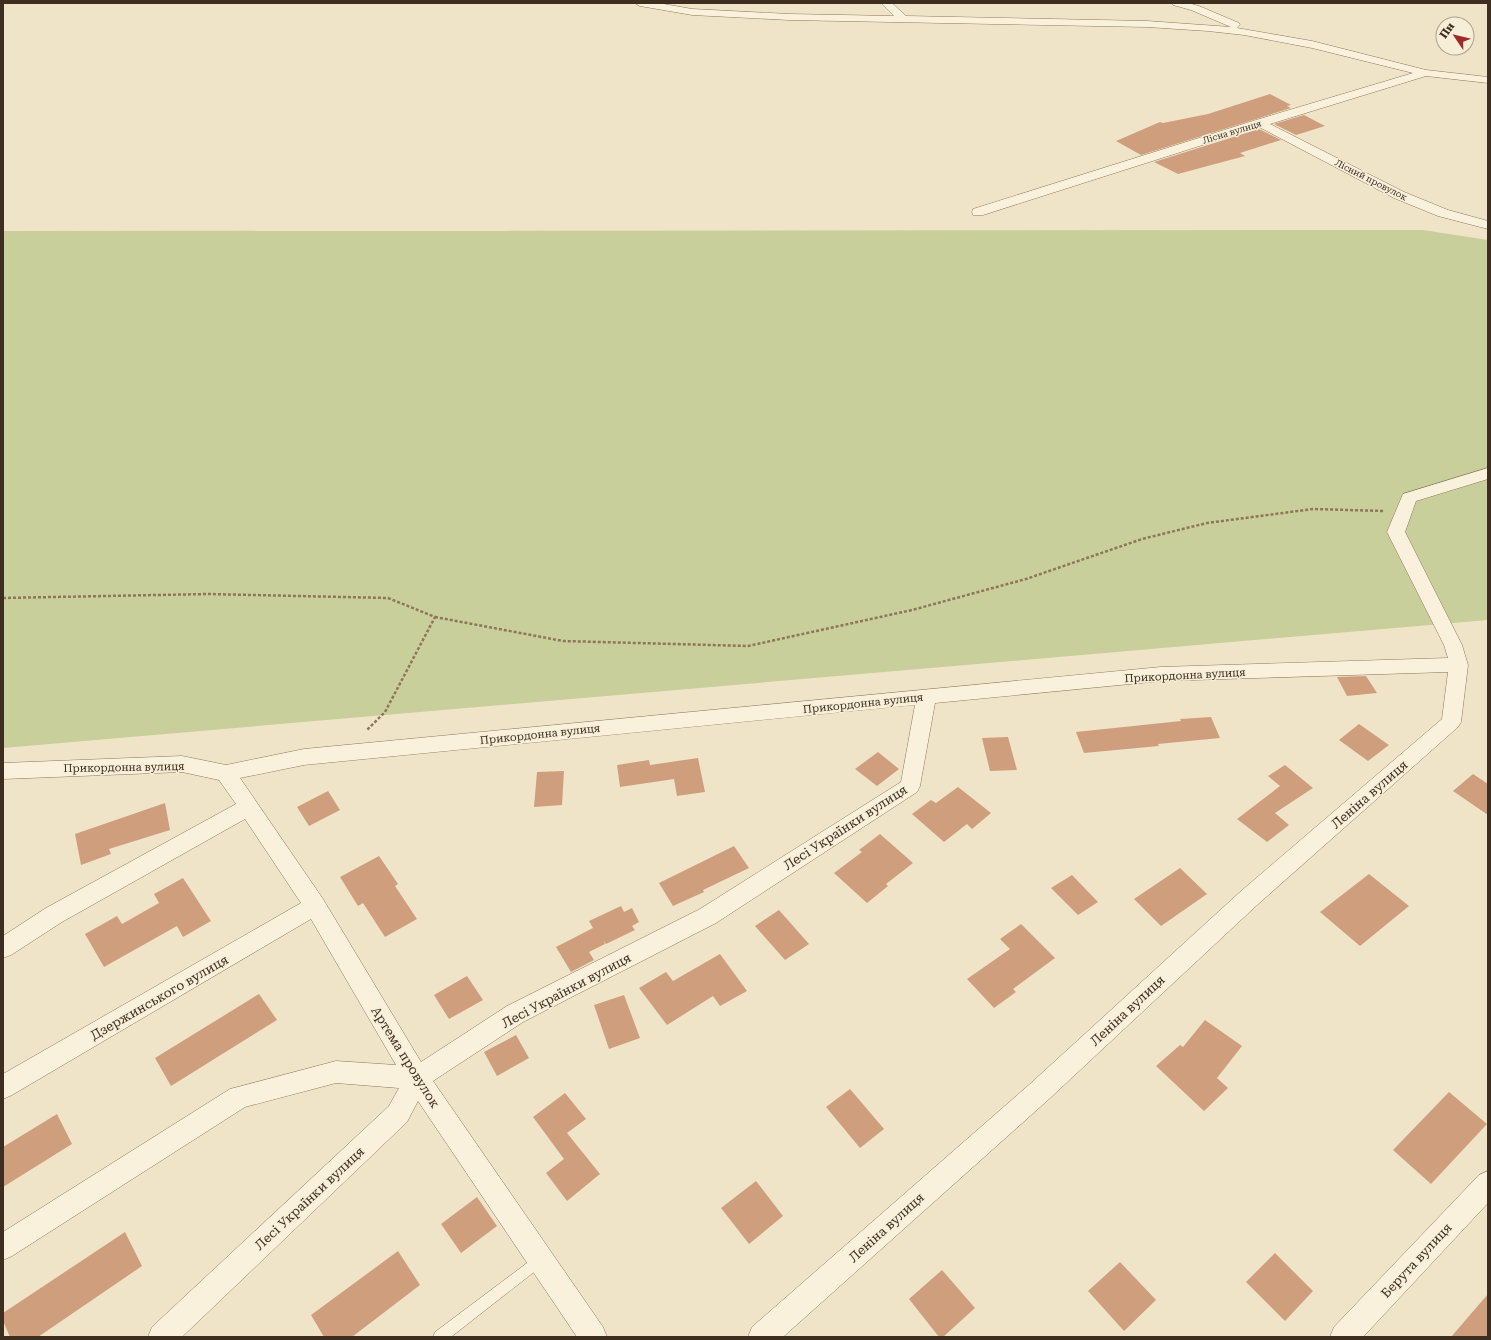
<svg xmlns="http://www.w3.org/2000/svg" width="1491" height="1340" font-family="'Roboto Serif',serif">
  <rect width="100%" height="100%" fill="#f0e4c8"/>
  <polygon fill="#c9cf9b" points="1423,230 1488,240 1488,620 3,748 3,231"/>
  <g fill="#cf9f7d">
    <polygon points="1270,94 1291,105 1287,106 1291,108 1141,155 1116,141 1160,122 1163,123 1208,114"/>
    <polygon points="1304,115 1325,126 1296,135 1274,124"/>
    <polygon points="1259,129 1281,140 1240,153 1245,156 1178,174 1154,162"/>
    <polygon points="1366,676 1377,693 1347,696 1337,677"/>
    <polygon points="1211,717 1220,738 1158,744 1159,746 1084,753 1076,732 1181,721 1180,719"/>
    <polygon points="1359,724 1389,745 1368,761 1339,740"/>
    <polygon points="1008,737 1017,770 990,771 982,738"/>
    <polygon points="878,752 899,769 877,786 855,769"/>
    <polygon points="698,758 705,792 677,796 674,779 620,787 617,765 649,760 650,765"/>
    <polygon points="1285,765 1313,788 1275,813 1289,825 1267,842 1237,819 1280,786 1268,776"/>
    <polygon points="564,771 562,805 534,807 537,772"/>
    <polygon points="1473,774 1488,784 1488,815 1453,791"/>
    <polygon points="958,787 991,813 972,829 967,824 944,842 912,814 931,800 936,803"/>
    <polygon points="328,791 340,810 309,826 297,807"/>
    <polygon points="165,803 170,830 109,849 111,854 81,865 75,834"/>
    <polygon points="880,834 913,863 886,884 888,886 867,903 834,873 862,852 859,850"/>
    <polygon points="734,846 749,868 703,890 704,892 673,906 659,883"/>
    <polygon points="379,856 398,884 395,886 417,919 385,937 363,903 358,906 340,877"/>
    <polygon points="1180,868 1207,894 1161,926 1134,899"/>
    <polygon points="1369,874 1409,906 1360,946 1320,912"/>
    <polygon points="1072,875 1098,902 1078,915 1051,888"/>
    <polygon points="183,878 211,921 183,937 177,926 104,967 85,934 117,916 122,924 159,903 154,894"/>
    <polygon points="621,906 624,912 632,908 639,922 632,926 635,930 606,944 604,941 605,944 589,952 594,960 571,972 556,947 593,928 589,921"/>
    <polygon points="779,910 809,944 785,960 755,926"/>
    <polygon points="1021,924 1055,958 1013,989 1016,992 994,1008 967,979 1010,949 1000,939"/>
    <polygon points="720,954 747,991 720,1006 713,996 667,1025 639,988 666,972 673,981"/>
    <polygon points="467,976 483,1000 449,1019 434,995"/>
    <polygon points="259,994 277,1020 171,1086 155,1058"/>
    <polygon points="624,995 640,1038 609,1049 594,1005"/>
    <polygon points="1205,1020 1242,1046 1217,1078 1228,1088 1204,1111 1156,1066 1180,1045 1183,1047"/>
    <polygon points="516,1035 529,1058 497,1076 484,1052"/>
    <polygon points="850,1089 884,1129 860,1148 826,1107"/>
    <polygon points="1449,1092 1487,1124 1431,1184 1393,1150"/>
    <polygon points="565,1093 586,1119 567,1133 600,1174 567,1201 546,1173 564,1159 533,1117"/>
    <polygon points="57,1114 72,1144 3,1187 3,1147"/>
    <polygon points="756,1181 783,1216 749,1244 721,1208"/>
    <polygon points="477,1197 497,1226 461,1253 441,1224"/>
    <polygon points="125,1232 142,1266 38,1337 10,1337 3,1321 3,1313"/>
    <polygon points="398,1251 420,1285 352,1337 324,1337 311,1315"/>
    <polygon points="1275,1253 1313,1291 1285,1321 1246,1282"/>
    <polygon points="1120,1262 1156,1300 1124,1331 1088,1291"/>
    <polygon points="942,1270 975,1308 943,1337 939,1337 909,1299"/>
    <polygon points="1488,1294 1488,1337 1451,1337"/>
  </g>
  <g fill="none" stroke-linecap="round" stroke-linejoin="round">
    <defs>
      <polygon id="service" points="539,1255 543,1257 545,1261 543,1265 451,1337 433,1337 435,1332 535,1257"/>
      <g id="minor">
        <polygon points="635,3 658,3 692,9 789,14 894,16 881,3 892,3 906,16 1147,21 1231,27 1191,10 1173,5 1172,3 1188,3 1199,6 1239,23 1240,25 1237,28 1312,41 1426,70 1488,77 1488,83 1426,76 1270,124 1404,192 1448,210 1488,221 1488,229 1438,216 1394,198 1259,127 983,215 973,215 972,212 973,209 1256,120 1413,73 1312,48 1244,35 1208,31 1147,27 789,20 692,15 640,6"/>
        <path d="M1488 468V479L1416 501 1405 532 1462 645 1468 665 1461 722 1458 727 1256 906 1048 1100 783 1337H748L752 1327 1030 1084 1240 892 1442 719 1448 672 1161 681 935 703 920 786 917 792 716 923 523 1022 433 1081 603 1327 607 1337H577L418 1101 407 1122 182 1337H148L152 1327 389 1106 399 1088 336 1083 245 1107 12 1256 3 1260V1232L230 1089 336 1061 396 1065 311 919 12 1095 3 1099V1074L301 903 245 819 62 922 11 955 3 958V936L46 908 236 804 219 780 182 772 3 779V763L182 756 226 765 304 749 1161 667 1448 658 1444 645 1387 532 1403 494ZM915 705 901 782 700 909 507 1006 421 1062 323 899 240 778 304 765Z"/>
        <polygon points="1488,1171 1488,1203 1363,1337 1330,1337 1334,1327 1479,1175"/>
      </g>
    </defs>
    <use href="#service" stroke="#8d765c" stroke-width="1"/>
    <use href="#minor" stroke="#8d765c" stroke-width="1"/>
    <g stroke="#8d765c" stroke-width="2.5" stroke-dasharray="3 2" stroke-linecap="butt">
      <polyline points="3,598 208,594 388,598 435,617 385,712 366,731"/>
      <polyline points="435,617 563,641 748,646 912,610 1026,579 1142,539 1207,523 1313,509 1384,511"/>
    </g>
    <use href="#service" fill="#faf1dc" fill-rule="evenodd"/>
    <use href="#minor" fill="#faf1dc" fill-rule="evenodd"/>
  </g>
  <g text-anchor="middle" stroke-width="3" stroke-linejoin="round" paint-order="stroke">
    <g font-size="9" fill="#3d2e20" stroke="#f7eed8">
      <text transform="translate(1232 132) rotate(-17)" y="3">Лісна вулиця</text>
      <text transform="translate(1371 180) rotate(27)" y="3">Лісний провулок</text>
    </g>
    <g font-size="11" fill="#3d2e20" stroke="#f7eed8">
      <text transform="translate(1185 675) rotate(-3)" y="4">Прикордонна вулиця</text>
      <text transform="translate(863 703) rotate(-6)" y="4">Прикордонна вулиця</text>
      <text transform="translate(540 734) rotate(-6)" y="4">Прикордонна вулиця</text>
      <text transform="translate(124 767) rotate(-1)" y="4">Прикордонна вулиця</text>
    </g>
    <g font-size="13" fill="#3d2e20" stroke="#f7eed8">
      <text transform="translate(1369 794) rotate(-41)" y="5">Леніна вулиця</text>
      <text transform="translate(845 827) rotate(-33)" y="5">Лесі Українки вулиця</text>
      <text transform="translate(566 990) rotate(-28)" y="5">Лесі Українки вулиця</text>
      <text transform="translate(159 997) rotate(-30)" y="5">Дзержинського вулиця</text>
      <text transform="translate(1127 1010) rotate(-43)" y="5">Леніна вулиця</text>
      <text transform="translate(406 1057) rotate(58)" y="5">Артема провулок</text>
      <text transform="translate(309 1198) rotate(-43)" y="5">Лесі Українки вулиця</text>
      <text transform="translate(886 1227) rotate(-42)" y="5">Леніна вулиця</text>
      <text transform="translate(1416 1260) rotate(-47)" y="5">Берута вулиця</text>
    </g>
  </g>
  <rect width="1491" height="1340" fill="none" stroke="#3d2e20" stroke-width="8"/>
  <g transform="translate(1455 36) rotate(305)"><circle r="19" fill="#f7eed8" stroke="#ada18e"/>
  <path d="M0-3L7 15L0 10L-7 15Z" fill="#9e2a2b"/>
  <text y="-6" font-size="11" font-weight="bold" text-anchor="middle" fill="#3d2e20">Пн</text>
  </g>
</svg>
